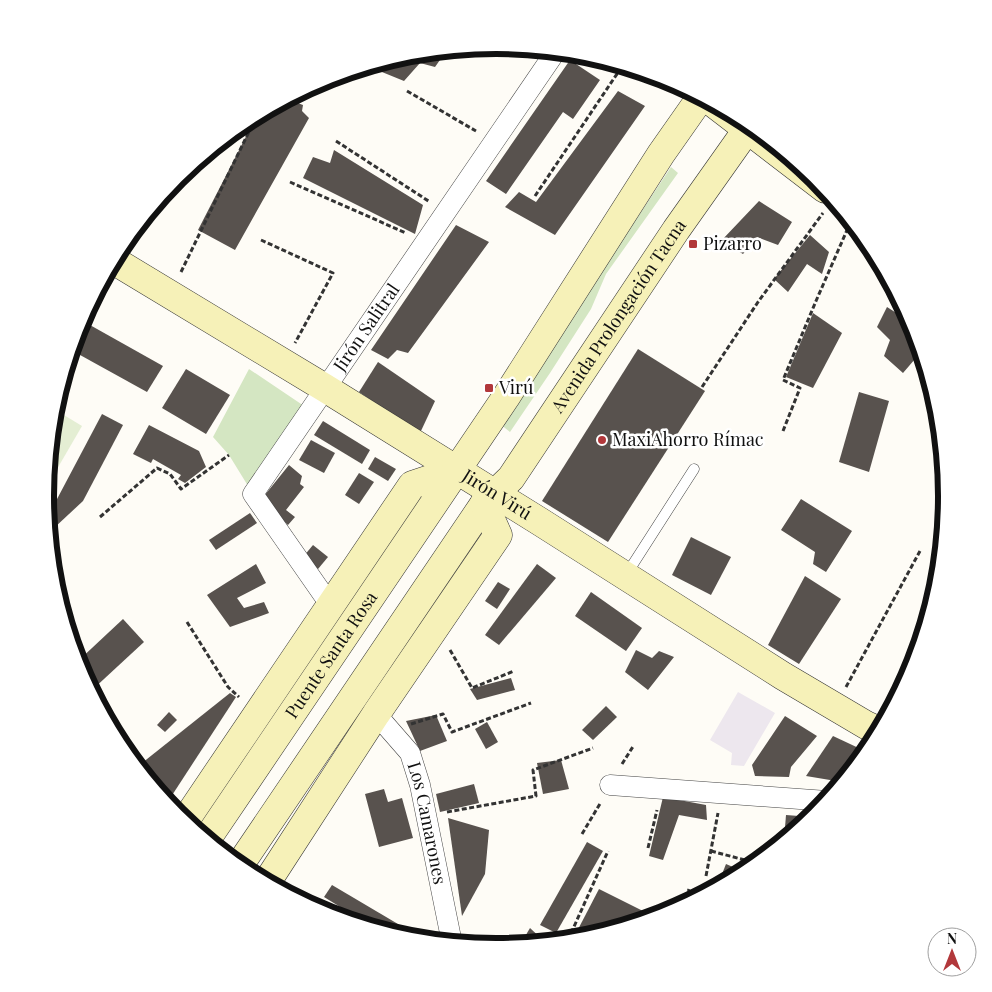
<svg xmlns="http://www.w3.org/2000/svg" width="992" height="992" font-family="'Playfair Display',serif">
  <rect width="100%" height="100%" fill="#fefcf6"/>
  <polygon fill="#ede7ee" points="738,692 775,713 744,766 731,765 732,753 710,740"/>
  <g fill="#d4e6c2">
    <polygon points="671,167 678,173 606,274 591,309 550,373 510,432 500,424"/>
    <polygon points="249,369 310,410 253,494 229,455 213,437"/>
  </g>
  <polygon fill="#e4eed3" points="54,409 82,426 46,488"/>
  <g fill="#58524e">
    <polygon points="447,50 435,67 420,63 404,81 377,70 382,61 408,54"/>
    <polygon points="570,60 600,80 573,119 563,112 506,194 486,181"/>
    <polygon points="618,91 645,106 555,235 505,207 519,192 536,202"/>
    <polygon points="287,99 303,105 302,111 309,118 235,250 198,230 257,115"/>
    <polygon points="334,150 423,205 415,234 303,178 313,157 330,163"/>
    <polygon points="759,201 792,222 778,245 757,237 743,254 721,241"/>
    <polygon points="456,225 489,242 408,353 397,350 388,359 371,350"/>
    <polygon points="810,235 829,252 822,274 807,264 788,292 774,279"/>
    <polygon points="887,307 912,323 921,352 903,373 884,356 890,340 877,327"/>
    <polygon points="813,313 842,333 813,388 786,377"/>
    <polygon points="81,320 163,366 147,392 71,350"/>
    <polygon points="638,349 705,391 608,542 542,501"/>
    <polygon points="378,362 435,401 420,433 359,392"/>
    <polygon points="186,369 230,395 206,434 162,408"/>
    <polygon points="929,376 932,387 927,384"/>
    <polygon points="859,392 889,401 869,472 839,462"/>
    <polygon points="102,414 123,425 83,501 54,528 48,521 47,518"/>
    <polygon points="323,421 370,450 362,464 314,435"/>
    <polygon points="149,425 199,451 206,467 185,483 178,479 181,475 153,459 151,463 133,454"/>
    <polygon points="311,440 335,453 324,473 299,460"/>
    <polygon points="375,457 396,469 388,481 368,469"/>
    <polygon points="289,465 302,476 300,484 304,487 286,510 295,517 288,525 260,501"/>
    <polygon points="359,473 374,482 359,504 345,495"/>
    <polygon points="801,499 852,531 826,572 813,564 815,552 781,530"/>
    <polygon points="250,513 257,523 216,550 209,540"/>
    <polygon points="691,537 731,557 711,595 672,575"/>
    <polygon points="313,545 328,557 318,569 303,557"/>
    <polygon points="256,564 266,583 237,598 244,608 264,602 269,613 230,627 207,595"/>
    <polygon points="537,564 556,578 499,645 485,635"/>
    <polygon points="805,576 841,599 799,664 768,645"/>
    <polygon points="498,582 510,589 497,609 485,601"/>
    <polygon points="591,592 642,628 626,651 575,616"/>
    <polygon points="123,619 144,642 91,691 79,668 77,662"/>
    <polygon points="636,650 652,658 659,651 674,657 648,690 625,672"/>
    <polygon points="511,678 515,690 477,700 470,689"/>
    <polygon points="230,693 236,697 167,803 137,767"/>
    <polygon points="606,706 617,717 593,740 582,730"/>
    <polygon points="169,712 177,720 165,732 157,725"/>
    <polygon points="436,715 447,741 420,751 406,721"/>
    <polygon points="785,716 817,736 791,767 789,777 755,776 752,765"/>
    <polygon points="487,722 498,742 486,749 475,729"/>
    <polygon points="833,736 865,751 861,759 842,782 806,776"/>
    <polygon points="561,760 569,789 543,794 537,763"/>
    <polygon points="474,784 479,803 440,812 436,794"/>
    <polygon points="384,789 388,802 402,798 413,838 379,847 365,794"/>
    <polygon points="663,797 706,805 707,820 679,815 663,860 649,856"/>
    <polygon points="786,815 812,817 784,840"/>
    <polygon points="448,818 489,830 485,874 462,916"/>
    <polygon points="587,842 603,851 556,933 540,925"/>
    <polygon points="726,864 740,870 738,876 717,887"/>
    <polygon points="332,885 425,940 408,938 376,929 324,897"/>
    <polygon points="599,889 655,917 584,938 573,939"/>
    <polygon points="530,928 545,942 520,945"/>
  </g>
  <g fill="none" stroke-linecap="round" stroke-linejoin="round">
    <defs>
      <g id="lane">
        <polyline points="626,575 694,469"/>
        <polyline points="879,730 917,655"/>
      </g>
      <g id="street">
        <path id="s1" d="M331 606 253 494 556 51"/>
        <path id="s2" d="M376 714 410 753 420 785 452 943"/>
        <polyline points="610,785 827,801"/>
      </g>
      <g id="secondary">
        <polyline points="713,103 825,189"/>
        <path id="s3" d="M113 260 325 388 539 521 783 676 866 725 879 731"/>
        <polyline points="185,821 412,485 457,470"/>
        <path id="s4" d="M207 839 506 397 661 154 701 97"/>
        <path id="s5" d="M239 866 484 504 511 478 676 230 751 124"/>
        <polyline points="267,882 376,714 498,535 484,504"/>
      </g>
    </defs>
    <use href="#lane" stroke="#444" stroke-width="11"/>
    <use href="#street" stroke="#444" stroke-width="21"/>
    <use href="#secondary" stroke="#333" stroke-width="29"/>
    <g stroke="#333" stroke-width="3" stroke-dasharray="5 2.5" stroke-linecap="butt">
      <polyline points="667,79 678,88"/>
      <polyline points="407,91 476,131"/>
      <polyline points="336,141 430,202"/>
      <polyline points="290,182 406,233"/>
      <polyline points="535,196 623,65"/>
      <polyline points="261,240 333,273 295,343"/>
      <polyline points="181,272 257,115"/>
      <polyline points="702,387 758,302 823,213"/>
      <polyline points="783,431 800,388 783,380 816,301 851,221"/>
      <polyline points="100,517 157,468 170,474 181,489 229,455"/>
      <polyline points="187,622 228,687 239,697"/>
      <polyline points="450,650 472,688 514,671"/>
      <polyline points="846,687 920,551"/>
      <polyline points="411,724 443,714 452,732 531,703"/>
      <polyline points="622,764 634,745"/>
      <polyline points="447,812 536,796 533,770 593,748"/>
      <polyline points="582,834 601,802"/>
      <polyline points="648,848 657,810"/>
      <polyline points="711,851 756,863"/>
      <polyline points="706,876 718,813"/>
      <polyline points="683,905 689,889"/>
      <polyline points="568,940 608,851"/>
    </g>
    <use href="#lane" stroke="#fff" stroke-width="10"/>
    <use href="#street" stroke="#fff" stroke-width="20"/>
    <use href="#secondary" stroke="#f6f1b8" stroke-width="28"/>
  </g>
  <g fill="#b2383b" stroke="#fff" stroke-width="2">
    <rect x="688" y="239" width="10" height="10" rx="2.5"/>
    <rect x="484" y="383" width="10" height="10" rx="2.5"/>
    <circle cx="602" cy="440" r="5"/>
  </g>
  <g text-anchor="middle" stroke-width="5" stroke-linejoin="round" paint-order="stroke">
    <g font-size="18" fill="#111" stroke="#fff" text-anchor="start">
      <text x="703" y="250">Pizarro</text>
      <text x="499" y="394">Virú</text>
      <text x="612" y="446">MaxiAhorro Rímac</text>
    </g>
    <g font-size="18" fill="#111" stroke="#fff">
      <text dy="6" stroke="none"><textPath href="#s5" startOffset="669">Avenida Prolongación Tacna</textPath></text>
      <text dy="6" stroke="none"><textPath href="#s1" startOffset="338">Jirón Salitral</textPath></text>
      <text dy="6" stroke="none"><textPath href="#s3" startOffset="450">Jirón Virú</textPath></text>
      <text dy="6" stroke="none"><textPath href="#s4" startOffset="222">Puente Santa Rosa</textPath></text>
      <text dy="6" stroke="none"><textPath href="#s2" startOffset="124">Los Camarones</textPath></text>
    </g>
  </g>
  <path d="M0 0H992V992H0ZM54 496a442 442 0 1 1 884 0a442 442 0 1 1-884 0Z" fill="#fff" fill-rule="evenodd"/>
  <path fill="none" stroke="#111" stroke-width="6" d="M54 496a442 442 0 1 1 884 0a442 442 0 1 1-884 0Z"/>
  <g transform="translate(952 952)"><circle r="24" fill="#ffffff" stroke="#a0a0a0"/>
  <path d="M0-4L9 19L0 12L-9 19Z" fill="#b2383b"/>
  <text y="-8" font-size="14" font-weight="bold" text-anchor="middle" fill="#111111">N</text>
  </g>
</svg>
